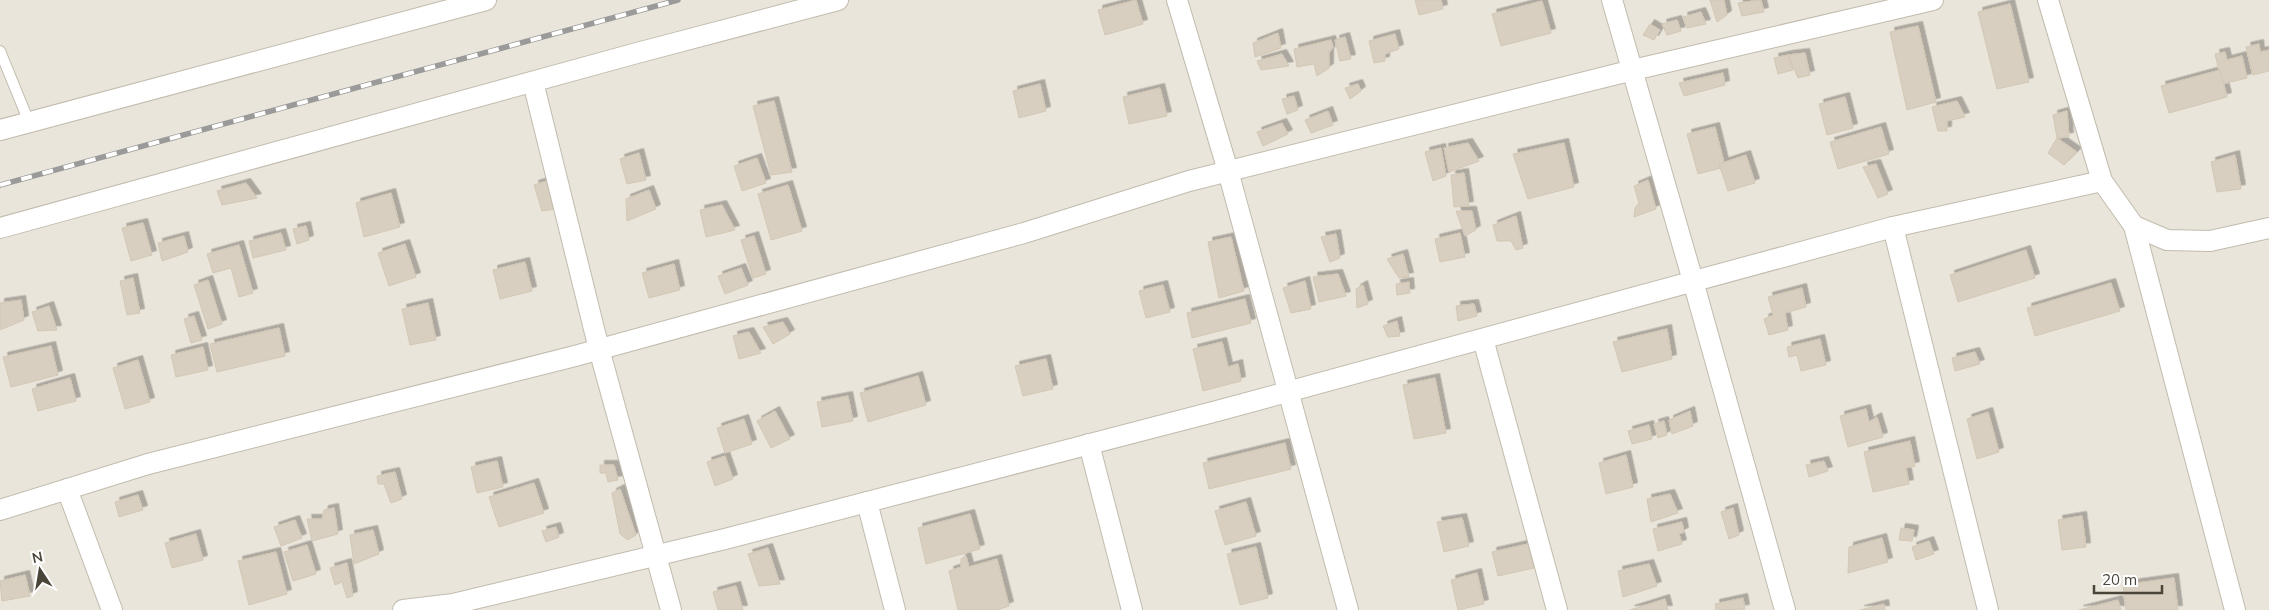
<svg xmlns="http://www.w3.org/2000/svg" width="2269" height="610" font-family="Mulish,sans-serif">
  <defs>
    <filter id="shadow"><feDropShadow dx="4.5" dy="-4.5" stdDeviation="0" flood-color="#0004"/></filter>
  </defs>
  <rect width="100%" height="100%" fill="#f6f3ec"/>
  <rect fill="#eae5da" x="0" y="0" width="2269" height="610"/>
  <g fill="#d8cfc1" stroke="#d3c7b4" filter="url(#shadow)">
    <polygon points="1136,0 1143,24 1105,35 1098,10"/>
    <polygon points="1415,0 1441,0 1443,9 1419,15"/>
    <polygon points="1710,0 1724,0 1727,15 1717,22"/>
    <polygon points="1761,0 1764,12 1742,16 1738,3"/>
    <polygon points="1542,1 1551,33 1501,46 1492,14"/>
    <polygon points="2010,4 2029,82 1997,89 1978,12"/>
    <polygon points="1701,12 1706,24 1687,28 1683,17"/>
    <polygon points="1677,20 1681,31 1667,35 1662,24"/>
    <polygon points="1650,24 1660,30 1654,40 1643,35"/>
    <polygon points="1918,26 1936,102 1907,110 1890,32"/>
    <polygon points="1278,33 1281,48 1255,57 1253,43"/>
    <polygon points="1395,34 1399,49 1385,54 1385,61 1374,63 1369,41"/>
    <polygon points="1345,37 1351,59 1340,61 1335,40"/>
    <polygon points="1331,40 1333,47 1329,53 1329,68 1317,76 1314,64 1297,67 1294,49"/>
    <polygon points="2259,44 2260,52 2269,50 2269,71 2253,75 2246,47"/>
    <polygon points="2225,52 2227,60 2242,56 2247,78 2222,84 2215,54"/>
    <polygon points="1805,53 1810,75 1798,78 1788,55"/>
    <polygon points="1282,54 1289,66 1261,70 1257,61"/>
    <polygon points="1788,55 1793,70 1778,74 1774,58"/>
    <polygon points="2220,70 2227,97 2169,113 2161,86"/>
    <polygon points="1723,73 1725,85 1684,96 1679,83"/>
    <polygon points="1040,84 1046,111 1019,118 1013,91"/>
    <polygon points="1358,84 1361,91 1350,99 1345,88"/>
    <polygon points="1160,88 1167,116 1129,124 1123,97"/>
    <polygon points="1294,96 1298,110 1287,114 1282,99"/>
    <polygon points="1845,97 1853,128 1827,135 1819,104"/>
    <polygon points="774,101 792,172 771,175 753,106"/>
    <polygon points="1957,101 1965,117 1947,121 1947,131 1938,131 1932,107"/>
    <polygon points="1328,111 1333,125 1311,133 1305,120"/>
    <polygon points="2067,111 2069,137 2057,138 2053,115"/>
    <polygon points="1282,123 1288,134 1263,146 1257,132"/>
    <polygon points="1715,127 1725,167 1698,174 1687,134"/>
    <polygon points="1881,127 1889,154 1838,169 1830,142"/>
    <polygon points="2057,138 2077,152 2064,165 2048,153"/>
    <polygon points="1468,143 1479,161 1449,172 1444,148"/>
    <polygon points="1564,143 1574,187 1528,199 1513,154"/>
    <polygon points="1441,148 1446,176 1433,181 1425,152"/>
    <polygon points="639,153 646,180 627,184 620,159"/>
    <polygon points="1746,155 1755,183 1728,191 1719,164"/>
    <polygon points="2235,155 2241,189 2217,192 2211,162"/>
    <polygon points="757,158 766,183 742,191 734,166"/>
    <polygon points="1876,164 1888,194 1878,198 1863,167"/>
    <polygon points="1464,173 1469,206 1454,207 1451,175"/>
    <polygon points="550,180 555,209 542,211 534,185"/>
    <polygon points="1648,180 1656,209 1634,217 1635,208 1639,203 1634,186"/>
    <polygon points="246,183 257,198 222,205 217,191"/>
    <polygon points="788,185 802,231 771,240 758,194"/>
    <polygon points="649,190 656,209 627,221 626,199"/>
    <polygon points="391,193 400,227 364,237 356,203"/>
    <polygon points="722,205 735,230 706,237 700,210"/>
    <polygon points="1456,211 1472,211 1476,230 1465,236"/>
    <polygon points="1516,216 1523,248 1516,250 1511,241 1497,241 1493,225"/>
    <polygon points="143,223 152,255 131,261 122,228"/>
    <polygon points="306,226 309,240 297,244 293,229"/>
    <polygon points="281,233 286,250 253,258 249,241"/>
    <polygon points="1460,233 1465,257 1440,262 1435,239"/>
    <polygon points="1336,234 1340,258 1330,262 1321,237"/>
    <polygon points="184,236 188,252 162,261 158,243"/>
    <polygon points="754,236 766,274 753,278 741,240"/>
    <polygon points="1231,237 1244,291 1219,298 1208,242"/>
    <polygon points="405,244 416,277 389,286 378,253"/>
    <polygon points="239,245 253,293 239,297 231,268 213,273 207,254"/>
    <polygon points="2026,250 2035,278 1958,302 1950,275"/>
    <polygon points="1403,254 1409,277 1399,278 1387,259"/>
    <polygon points="525,262 532,291 500,299 493,270"/>
    <polygon points="674,264 680,290 649,298 642,273"/>
    <polygon points="741,268 748,285 725,294 718,276"/>
    <polygon points="1338,274 1346,296 1319,302 1313,277"/>
    <polygon points="133,278 140,313 127,315 120,281"/>
    <polygon points="208,280 222,324 208,329 194,285"/>
    <polygon points="1305,281 1311,309 1291,313 1283,288"/>
    <polygon points="1409,282 1410,293 1397,295 1396,284"/>
    <polygon points="2111,283 2120,311 2035,336 2027,308"/>
    <polygon points="1163,285 1170,312 1146,318 1139,291"/>
    <polygon points="1363,285 1368,304 1357,308 1356,289"/>
    <polygon points="1802,288 1806,307 1785,313 1788,330 1769,335 1764,319 1773,315 1768,297"/>
    <polygon points="1245,299 1251,323 1192,338 1187,313"/>
    <polygon points="21,300 24,320 0,330 0,303"/>
    <polygon points="428,303 436,340 410,345 402,309"/>
    <polygon points="1474,304 1477,316 1458,321 1456,306"/>
    <polygon points="49,306 57,330 38,331 32,312"/>
    <polygon points="194,316 202,340 191,343 184,319"/>
    <polygon points="1397,321 1400,336 1388,337 1383,326"/>
    <polygon points="783,322 790,334 773,344 763,327"/>
    <polygon points="279,328 285,356 217,372 210,344"/>
    <polygon points="1667,329 1672,359 1622,372 1613,342"/>
    <polygon points="749,332 761,353 739,359 733,336"/>
    <polygon points="1820,339 1826,365 1801,371 1797,355 1789,357 1787,347"/>
    <polygon points="1222,342 1228,367 1238,364 1241,381 1203,391 1193,349"/>
    <polygon points="51,346 58,375 11,387 3,357"/>
    <polygon points="203,347 208,370 176,377 171,355"/>
    <polygon points="1975,352 1980,364 1955,371 1952,358"/>
    <polygon points="1046,359 1053,389 1023,396 1015,366"/>
    <polygon points="138,360 150,402 125,409 113,368"/>
    <polygon points="918,376 926,405 868,422 860,393"/>
    <polygon points="70,378 76,401 38,411 32,389"/>
    <polygon points="1435,378 1446,433 1414,439 1403,385"/>
    <polygon points="848,396 853,421 822,427 817,402"/>
    <polygon points="1866,409 1869,422 1877,417 1883,437 1848,447 1840,416"/>
    <polygon points="775,411 790,439 771,448 757,421"/>
    <polygon points="1690,411 1693,426 1672,434 1669,420"/>
    <polygon points="1988,412 1999,452 1977,459 1967,419"/>
    <polygon points="744,419 752,444 725,453 717,428"/>
    <polygon points="1664,421 1667,435 1658,438 1654,424"/>
    <polygon points="1649,425 1652,439 1632,444 1628,431"/>
    <polygon points="1910,441 1915,466 1906,468 1909,484 1873,492 1864,452"/>
    <polygon points="1285,443 1291,469 1209,489 1203,463"/>
    <polygon points="1626,455 1633,487 1606,494 1599,463"/>
    <polygon points="725,456 733,479 715,486 707,462"/>
    <polygon points="497,461 503,487 477,493 471,467"/>
    <polygon points="1824,461 1828,471 1809,477 1806,465"/>
    <polygon points="600,465 614,465 618,480 608,482 606,473 600,473"/>
    <polygon points="395,472 402,499 391,503 384,484 378,484 377,476"/>
    <polygon points="534,483 544,513 499,527 489,497"/>
    <polygon points="620,489 636,535 628,540 620,534 612,493"/>
    <polygon points="1670,494 1678,513 1651,522 1647,499"/>
    <polygon points="138,495 143,510 119,517 115,502"/>
    <polygon points="1246,502 1256,536 1225,545 1215,511"/>
    <polygon points="334,508 338,534 312,541 307,519 322,519 324,510"/>
    <polygon points="1733,508 1739,535 1729,539 1721,512"/>
    <polygon points="970,514 980,549 926,564 918,528"/>
    <polygon points="2082,516 2086,547 2062,550 2058,520"/>
    <polygon points="1462,518 1469,546 1444,552 1437,522"/>
    <polygon points="295,520 302,538 281,546 274,527"/>
    <polygon points="1682,522 1684,532 1679,534 1682,544 1658,551 1653,529"/>
    <polygon points="556,527 559,537 546,542 542,531"/>
    <polygon points="1901,528 1914,530 1912,541 1899,540"/>
    <polygon points="373,530 379,554 354,564 350,535"/>
    <polygon points="196,534 203,560 172,568 165,543"/>
    <polygon points="1882,538 1888,562 1848,573 1849,547"/>
    <polygon points="1929,541 1934,554 1916,560 1912,547"/>
    <polygon points="1528,544 1534,568 1498,576 1492,552"/>
    <polygon points="307,545 316,574 293,581 284,552"/>
    <polygon points="1256,547 1268,598 1240,605 1227,554"/>
    <polygon points="768,548 780,584 759,586 748,554"/>
    <polygon points="276,552 287,594 249,605 238,561"/>
    <polygon points="966,556 969,567 997,559 1009,606 997,610 958,610 949,571 961,567 961,559"/>
    <polygon points="347,563 353,596 347,598 342,582 335,585 330,568"/>
    <polygon points="1649,564 1657,586 1623,597 1618,571"/>
    <polygon points="1477,573 1484,604 1458,610 1451,580"/>
    <polygon points="25,575 30,596 2,601 0,581"/>
    <polygon points="2174,578 2178,610 2126,610 2123,585"/>
    <polygon points="736,586 743,610 718,610 713,592"/>
    <polygon points="1743,598 1745,609 1716,610 1715,604"/>
    <polygon points="1665,599 1668,610 1630,610"/>
    <polygon points="2118,600 2121,610 2079,610"/>
    <polygon points="1884,604 1885,610 1860,610"/>
  </g>
  <g fill="none" stroke-linecap="round" stroke-linejoin="round">
    <defs>
      <polyline id="service" points="0,51 29,122"/>
      <g id="minor">
        <polyline points="1177,0 1228,171 1348,610"/>
        <polyline points="1612,0 1693,281 1785,610"/>
        <polyline points="2048,0 2102,181 2134,226 2167,240 2210,241 2269,228"/>
        <polyline points="533,82 599,349 671,610"/>
        <polyline points="0,130 486,0"/>
        <polyline points="2134,226 2235,610"/>
        <polyline points="1893,227 1988,610"/>
        <polyline points="0,228 637,53 838,0"/>
        <polyline points="1483,339 1557,610"/>
        <polyline points="1089,444 1132,610"/>
        <polyline points="67,489 112,610"/>
        <polyline points="867,502 895,610"/>
        <polyline points="0,510 148,464 575,356 1024,233 1189,181 1633,70 1933,0"/>
        <polyline points="403,610 453,604 725,539 1217,411 1893,227 2102,181"/>
      </g>
    </defs>
    <use href="#service" stroke="#c2bbae" stroke-width="12"/>
    <use href="#minor" stroke="#c2bbae" stroke-width="22"/>
    <use href="#service" stroke="#fff" stroke-width="10"/>
    <use href="#minor" stroke="#fff" stroke-width="20"/>
    <defs>
      <polyline id="rail" points="0,185 678,0"/>
    </defs>
    <use href="#rail" stroke="#9a9a9a" stroke-width="5.5"/>
    <use href="#rail" stroke="#fff" stroke-width="4" stroke-dasharray="11" stroke-linecap="butt"/>
  </g>
  <g transform="translate(40 570) rotate(348)" stroke="#ffffff" stroke-width="4" paint-order="stroke">
  <path d="M0-4L9 19L0 12L-9 19Z" fill="#4b4439"/>
  <text y="-8" font-size="14" font-weight="bold" text-anchor="middle" fill="#4b4439">N</text>
  </g>
  <path d="M2094 585v8h68v-8" fill="none" stroke="#4b4439" stroke-width="2.5"/>
  <text x="2102" y="585" font-size="15" fill="#4b4439" stroke="#ffffff" stroke-width="4" paint-order="stroke">20 m</text>
</svg>
